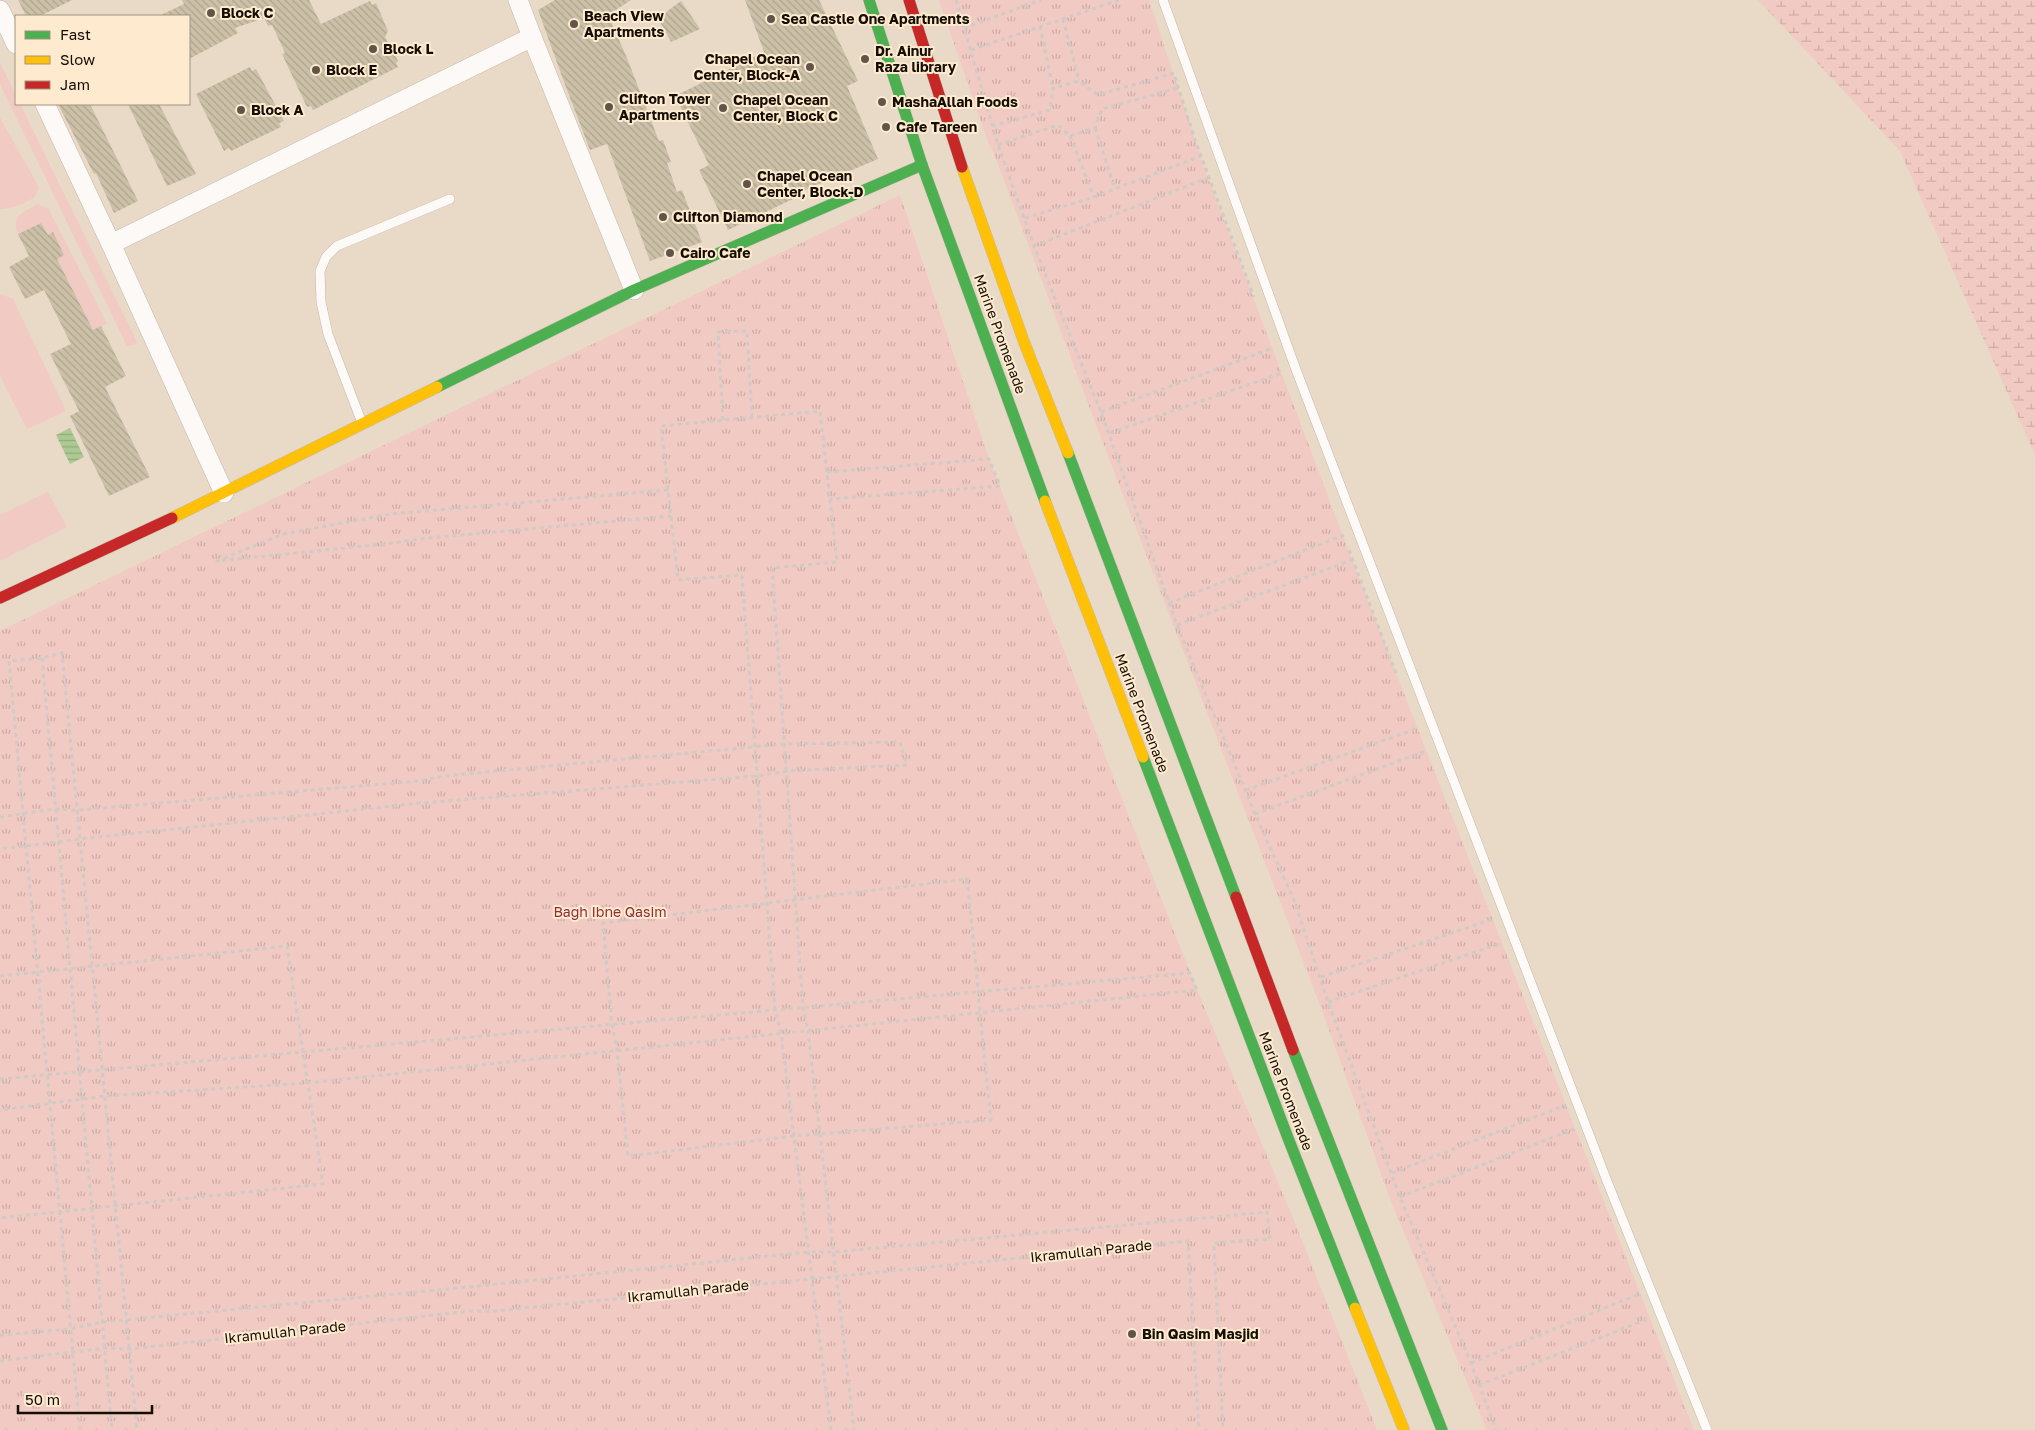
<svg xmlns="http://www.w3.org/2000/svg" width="2035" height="1430" font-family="'Golos Text',sans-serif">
  <defs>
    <pattern id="wetland-marsh" width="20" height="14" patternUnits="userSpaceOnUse" patternTransform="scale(1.25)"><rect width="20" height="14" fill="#f1cac3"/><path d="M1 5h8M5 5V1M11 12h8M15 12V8" fill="none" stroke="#ceaca6"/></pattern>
    <pattern id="park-tufts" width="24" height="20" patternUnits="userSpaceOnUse" patternTransform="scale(1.25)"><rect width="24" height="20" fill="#f1cac3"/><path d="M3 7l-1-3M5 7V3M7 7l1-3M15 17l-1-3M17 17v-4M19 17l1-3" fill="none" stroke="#ceaca6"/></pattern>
    <pattern id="water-rules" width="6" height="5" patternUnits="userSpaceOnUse" patternTransform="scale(1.25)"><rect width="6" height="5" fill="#acc992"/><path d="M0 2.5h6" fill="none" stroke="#93ab7c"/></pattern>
    <pattern id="building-back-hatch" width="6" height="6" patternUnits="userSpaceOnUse" patternTransform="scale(1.25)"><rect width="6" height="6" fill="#ccc1a8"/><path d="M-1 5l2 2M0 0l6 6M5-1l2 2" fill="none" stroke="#aea58f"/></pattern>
  </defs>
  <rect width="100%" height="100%" fill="#e8dac7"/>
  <g fill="#f1cac3">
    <polygon points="0,63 16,96 16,104 20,104 138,344 127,346 0,84"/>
    <path d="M0 118 39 187C38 189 37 192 36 195 31 202 8 210 0 209Z"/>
    <path d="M37 204 48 208 107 324 93 330 57 259 53 232 48 235 41 223 18 234C11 215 23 213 37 204Z"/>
    <polygon points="0,294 13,299 66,411 27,429 0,376"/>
    <polygon points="48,492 67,527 0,561 0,515"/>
  </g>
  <polygon fill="url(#wetland-marsh)" points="1758,0 2035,0 2035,455 1900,151"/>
  <g fill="url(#park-tufts)">
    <polygon points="939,0 1149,0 1204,167 1352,560 1437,778 1694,1430 1487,1430 1390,1199 1320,1005 1100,435 993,151 989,145"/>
    <polygon points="900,195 989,459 1197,990 1294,1220 1377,1430 0,1430 0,631"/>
  </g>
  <polygon fill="url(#water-rules)" points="70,428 84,457 70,464 56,435"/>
  <g fill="url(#building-back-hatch)">
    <polygon points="18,0 72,0 40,16 26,16"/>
    <polygon points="182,0 309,0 321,24 370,1 372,5 376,3 388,31 385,37 398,61 396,63 398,67 313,110 311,106 307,107 282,54 285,53 272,25 268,26 264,18 235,28 238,33 189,59 189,16 159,16 184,4"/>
    <polygon points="555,0 631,0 608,15 627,58 659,141 663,140 671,162 667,163 677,192 682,190 702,242 650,261 607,144 590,150 564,82 538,10"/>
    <polygon points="745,0 819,0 858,81 847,86 878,159 793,195 795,198 728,230 699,170 709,165 675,96 764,52"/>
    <polygon points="681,1 700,29 671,42 658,18"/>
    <polygon points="250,67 252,71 256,69 284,121 279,123 281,127 231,151 229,148 224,151 196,94"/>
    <polygon points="58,104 90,104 138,201 114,213 96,173 94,174"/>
    <polygon points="128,104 159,104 196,174 167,186"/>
    <polygon points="41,223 48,235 53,232 64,255 57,259 93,330 101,326 126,376 105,387 150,477 109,496 70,416 79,411 50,354 71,344 44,290 25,299 9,267 29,256 18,234"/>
  </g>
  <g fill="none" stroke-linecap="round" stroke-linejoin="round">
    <defs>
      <g id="lane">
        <polyline points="1163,0 1295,367 1607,1181 1707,1430"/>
        <polyline points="362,423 328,334 321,302 320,271 326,257 337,246 450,199"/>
      </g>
      <g id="street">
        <polyline points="518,0 532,37 634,290"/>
        <polyline points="0,10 16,44"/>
        <polyline points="45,104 111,244 224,493"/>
        <polyline points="111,244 532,37"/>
      </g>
      <g id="fast">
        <polyline points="869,0 922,165 1045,501"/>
        <polyline points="437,387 634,290 922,165"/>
        <polyline points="1068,453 1236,897"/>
        <polyline points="1143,757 1288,1138 1355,1308"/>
        <polyline points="1293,1050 1442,1430"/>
      </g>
      <g id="slow">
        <polyline points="962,167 1024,342 1068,453"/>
        <polyline points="1045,501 1143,757"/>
        <polyline points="172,518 437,387"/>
        <polyline points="1355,1308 1404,1430"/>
      </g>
      <g id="jam">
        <polyline points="909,0 962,167"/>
        <polyline points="0,598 172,518"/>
        <polyline points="1236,897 1293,1050"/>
      </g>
    </defs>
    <use href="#lane" stroke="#c5b9ac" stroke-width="10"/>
    <use href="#street" stroke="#c5b9ac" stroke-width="20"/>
    <use href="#fast" stroke="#c5b9ac" stroke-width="12"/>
    <use href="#slow" stroke="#c5b9ac" stroke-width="12"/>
    <use href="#jam" stroke="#c5b9ac" stroke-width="12"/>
    <g stroke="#cfcbc5" stroke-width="3" stroke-dasharray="4 4" stroke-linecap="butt">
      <polyline points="956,0 998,145 1034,246 1101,412 1177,625 1255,814 1294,900 1328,1002 1400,1197 1471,1363 1496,1430"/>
      <polyline points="1063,19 1079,81"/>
      <polyline points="1040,26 1053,88"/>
      <polyline points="964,28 1041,0"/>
      <polyline points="971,50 1119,0"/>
      <polyline points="1175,77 1195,140 1254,297"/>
      <polyline points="992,126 1050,110 1053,88 1079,81 1098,95 1174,73"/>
      <polyline points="1095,128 1115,189"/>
      <polyline points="1070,136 1094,197"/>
      <polyline points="998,145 1058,125 1070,136 1095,128 1102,109 1178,88"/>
      <polyline points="1025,218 1094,197 1201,156"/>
      <polyline points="1034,246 1208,178"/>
      <polyline points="1101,412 1273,348"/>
      <polyline points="723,420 718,332 747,331 752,417"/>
      <polyline points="1110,433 1282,373"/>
      <polyline points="827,472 989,459 1000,486 830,499"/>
      <polyline points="668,490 391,514 283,534 217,561 394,543 418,539 671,516"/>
      <polyline points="1349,550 1396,673"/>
      <polyline points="1169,603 1344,535"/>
      <polyline points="1177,625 1352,560"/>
      <polyline points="42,658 112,1430"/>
      <polyline points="1246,790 1418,728"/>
      <polyline points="1255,814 1426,751"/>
      <polyline points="0,817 55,809 77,810 419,781 443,776 785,744 900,742 907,765 787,771 757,776 421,803 80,839 0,849"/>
      <path d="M967 879C976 959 982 1040 991 1120L794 1136 628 1156 617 1050 612 1025 603 923Z"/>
      <polyline points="0,976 287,946 323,1184 0,1218"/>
      <polyline points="1321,977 1493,919"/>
      <polyline points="1328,1002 1502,943"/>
      <polyline points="0,1079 1190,973 1197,990 307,1083 105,1096 0,1110"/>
      <polyline points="1392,1173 1566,1105"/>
      <polyline points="1400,1197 1574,1129"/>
      <polyline points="0,1335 70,1329 102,1322 469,1287 808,1252 834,1252 1267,1212 1270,1239 1214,1243 1223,1430"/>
      <polyline points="0,1361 105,1348 129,1349 471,1311 495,1311 1188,1241 1199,1430"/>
      <polyline points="1471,1363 1639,1294"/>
      <polyline points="1479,1385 1648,1319"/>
      <polyline points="80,1430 9,661 42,658 62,653 137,1430"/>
      <polyline points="831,1430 781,1033 775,1010 742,575 678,580 661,426 820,411 837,562 772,568 803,1008 808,1031 854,1430"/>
    </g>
    <use href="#lane" stroke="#fcf9f7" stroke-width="9"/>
    <use href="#street" stroke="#fcf9f7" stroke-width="19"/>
    <use href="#fast" stroke="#4caf50" stroke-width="11"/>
    <use href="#slow" stroke="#ffc107" stroke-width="11"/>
    <use href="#jam" stroke="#c62828" stroke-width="11"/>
  </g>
  <g fill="#605548" stroke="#feebcf" stroke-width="2">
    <circle cx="211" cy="13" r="5"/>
    <circle cx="771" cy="19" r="5"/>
    <circle cx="574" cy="24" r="5"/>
    <circle cx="373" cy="49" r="5"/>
    <circle cx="865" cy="59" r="5"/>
    <circle cx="810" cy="67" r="5"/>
    <circle cx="316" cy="70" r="5"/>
    <circle cx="882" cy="102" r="5"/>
    <circle cx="609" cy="107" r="5"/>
    <circle cx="723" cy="108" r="5"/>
    <circle cx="241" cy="110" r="5"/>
    <circle cx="886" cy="127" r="5"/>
    <circle cx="747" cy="184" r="5"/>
    <circle cx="663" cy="217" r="5"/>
    <circle cx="670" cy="253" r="5"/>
    <circle cx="1132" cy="1334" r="5"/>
  </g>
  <g text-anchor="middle" stroke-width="4" stroke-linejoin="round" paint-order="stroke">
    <g font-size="14" font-weight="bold" fill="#160d03" stroke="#feebcf" text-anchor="start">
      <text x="221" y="18">Block C</text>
      <text x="584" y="21">Beach View<tspan x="584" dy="16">Apartments</tspan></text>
      <text x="781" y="24">Sea Castle One Apartments</text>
      <text x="383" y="54">Block L</text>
      <text x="875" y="56">Dr. Ainur<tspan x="875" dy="16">Raza library</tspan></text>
      <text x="800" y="64" text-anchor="end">Chapel Ocean<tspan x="800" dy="16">Center, Block-A</tspan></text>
      <text x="326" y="75">Block E</text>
      <text x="619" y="104">Clifton Tower<tspan x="619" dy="16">Apartments</tspan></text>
      <text x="733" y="105">Chapel Ocean<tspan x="733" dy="16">Center, Block C</tspan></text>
      <text x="892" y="107">MashaAllah Foods</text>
      <text x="251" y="115">Block A</text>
      <text x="896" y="132">Cafe Tareen</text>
      <text x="757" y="181">Chapel Ocean<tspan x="757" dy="16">Center, Block-D</tspan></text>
      <text x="673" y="222">Clifton Diamond</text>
      <text x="680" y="258">Cairo Cafe</text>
      <text x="1142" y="1339">Bin Qasim Masjid</text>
    </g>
    <g font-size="14" fill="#160d03" stroke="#feebcf">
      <text transform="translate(1000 334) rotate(70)" y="5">Marine Promenade</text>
      <text transform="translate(1142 713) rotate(69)" y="5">Marine Promenade</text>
      <text transform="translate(1286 1091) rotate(69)" y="5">Marine Promenade</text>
      <text transform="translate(1091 1251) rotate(-6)" y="5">Ikramullah Parade</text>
      <text transform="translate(688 1291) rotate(-6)" y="5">Ikramullah Parade</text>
      <text transform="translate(285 1332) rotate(-6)" y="5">Ikramullah Parade</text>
    </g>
    <g font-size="14" fill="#922b3b" stroke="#feebcf">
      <text x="610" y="917">Bagh Ibne Qasim</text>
    </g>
  </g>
  <rect x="15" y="15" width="175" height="90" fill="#feebcf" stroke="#a1927d"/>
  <rect x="25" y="31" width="25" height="8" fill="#4caf50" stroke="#a1927d"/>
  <text x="60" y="40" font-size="15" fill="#160d03">Fast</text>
  <rect x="25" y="56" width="25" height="8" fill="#ffc107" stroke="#a1927d"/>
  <text x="60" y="65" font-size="15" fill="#160d03">Slow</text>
  <rect x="25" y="81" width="25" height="8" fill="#c62828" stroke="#a1927d"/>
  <text x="60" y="90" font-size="15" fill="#160d03">Jam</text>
  <path d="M18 1405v8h134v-8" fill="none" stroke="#160d03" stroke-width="2.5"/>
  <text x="25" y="1405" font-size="15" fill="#160d03" stroke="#feebcf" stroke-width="4" paint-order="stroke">50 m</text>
</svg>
